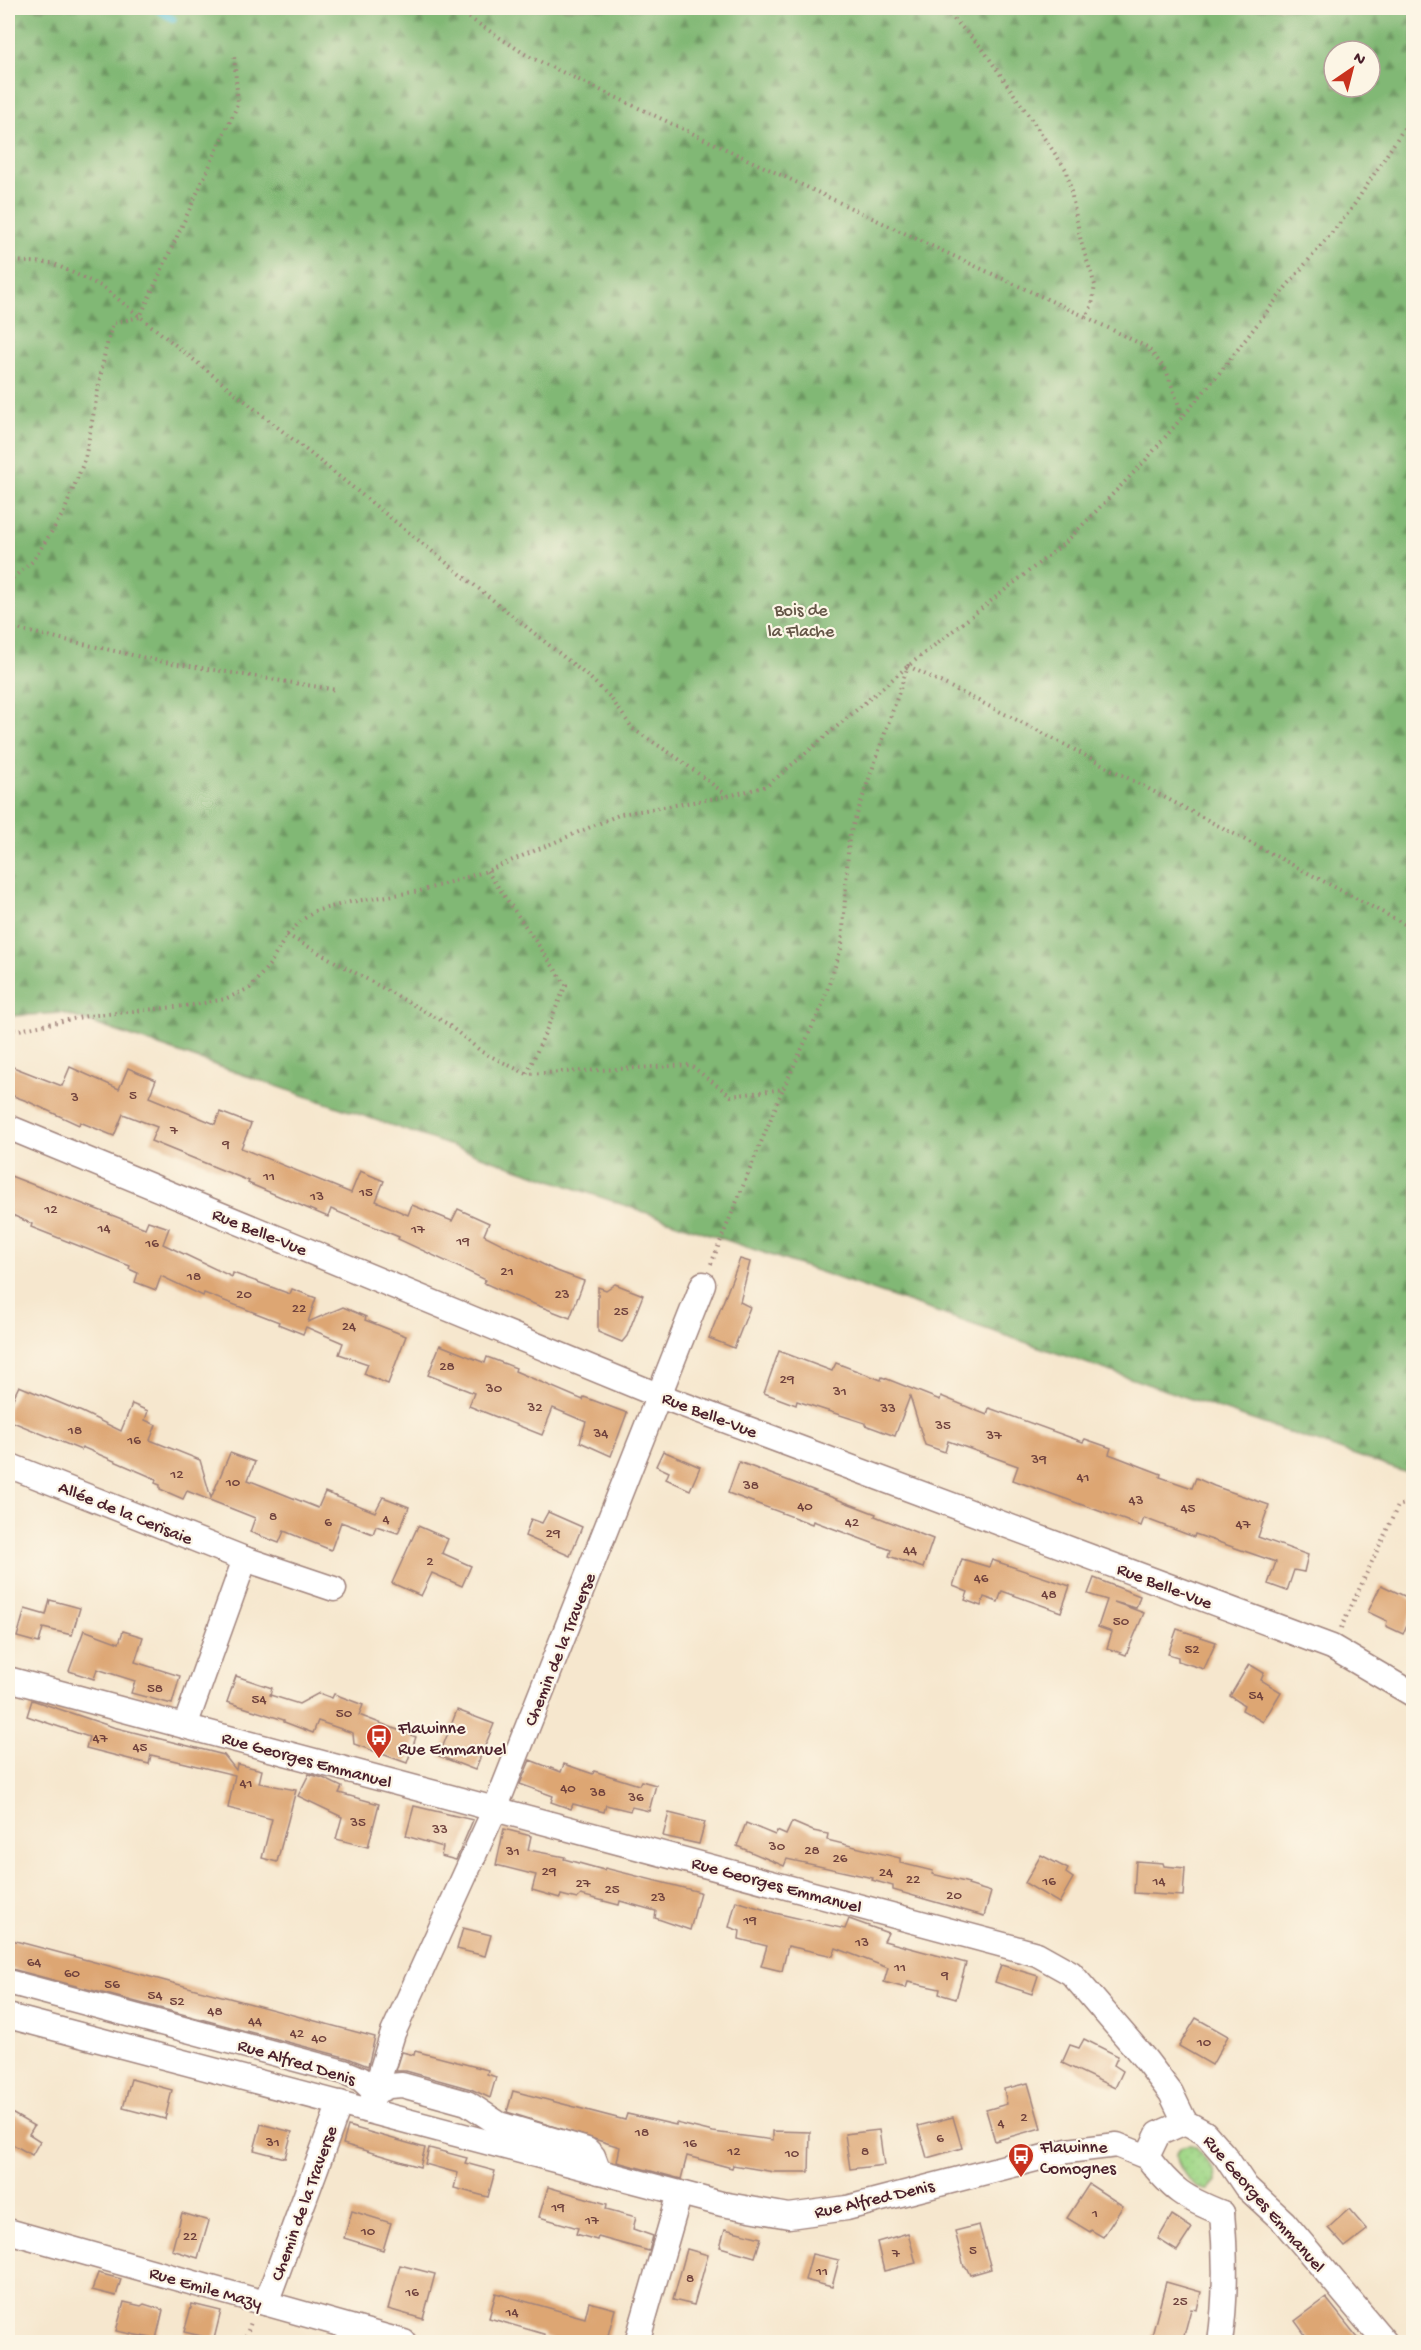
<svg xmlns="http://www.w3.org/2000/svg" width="1421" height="2350" font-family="'Gochi Hand',sans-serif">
  <defs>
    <pattern id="green-dots" width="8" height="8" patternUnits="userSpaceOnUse" patternTransform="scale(1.5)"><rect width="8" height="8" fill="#a2d889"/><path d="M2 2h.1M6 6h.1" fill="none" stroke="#8db976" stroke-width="1.8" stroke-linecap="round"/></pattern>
    <pattern id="forest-firs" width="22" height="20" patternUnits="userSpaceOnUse" patternTransform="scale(1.5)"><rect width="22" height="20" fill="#81b875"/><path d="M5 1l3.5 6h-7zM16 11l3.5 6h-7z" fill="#6c9560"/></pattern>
  </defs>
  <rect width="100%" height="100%" fill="#fcf5e5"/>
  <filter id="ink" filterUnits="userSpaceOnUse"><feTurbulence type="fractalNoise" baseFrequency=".0167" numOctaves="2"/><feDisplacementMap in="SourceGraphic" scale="12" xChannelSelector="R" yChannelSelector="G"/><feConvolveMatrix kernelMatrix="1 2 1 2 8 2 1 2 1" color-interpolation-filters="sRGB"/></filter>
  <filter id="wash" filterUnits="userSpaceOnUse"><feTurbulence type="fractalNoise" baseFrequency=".008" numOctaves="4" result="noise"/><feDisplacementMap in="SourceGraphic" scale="24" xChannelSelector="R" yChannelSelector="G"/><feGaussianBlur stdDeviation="1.35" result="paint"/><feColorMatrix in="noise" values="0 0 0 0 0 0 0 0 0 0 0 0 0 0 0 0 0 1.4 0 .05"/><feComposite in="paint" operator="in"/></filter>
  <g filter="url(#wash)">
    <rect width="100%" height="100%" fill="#f6e7ce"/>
    <path fill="url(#green-dots)" stroke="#767c5a" stroke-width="1.5" d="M1192 2145 1196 2147 1215 2172 1216 2181 1208 2190C1190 2192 1158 2143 1192 2145Z"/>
    <path fill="url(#forest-firs)" stroke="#666c50" stroke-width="1.5" fill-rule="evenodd" d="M8 8H1413V1475L63 1013 8 1016ZM1334 51H1370V87H1334Z"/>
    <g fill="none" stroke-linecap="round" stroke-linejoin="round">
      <polyline stroke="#59c1d6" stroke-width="7" points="155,8 173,19"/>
    </g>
    <g id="blocks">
      <g fill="#dda673">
        <polygon points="8,1065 62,1086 70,1067 119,1089 128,1068 156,1080 149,1097 215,1124 220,1112 251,1124 241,1148 351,1193 360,1171 384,1181 376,1201 408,1215 412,1205 452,1221 458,1209 489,1223 484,1235 554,1270 584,1281 570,1318 511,1295 484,1283 486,1280 398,1239 399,1237 331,1209 328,1217 248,1183 249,1181 151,1141 157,1127 123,1114 114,1136 80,1122 79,1125 27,1101 8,1094"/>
        <polygon points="8,1175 145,1228 148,1221 169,1228 163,1244 232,1277 233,1273 290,1294 292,1289 316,1298 308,1322 343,1307 366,1317 365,1320 406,1336 388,1384 364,1374 368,1364 339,1354 343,1343 306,1327 303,1334 278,1324 279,1322 204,1293 203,1296 161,1276 156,1290 135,1282 138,1273 129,1269 130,1266 31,1227 32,1224 8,1213"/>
        <polygon points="740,1259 750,1262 740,1302 750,1307 734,1348 709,1338"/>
        <polygon points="615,1284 643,1295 627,1336 622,1342 598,1332 598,1287 606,1290"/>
        <polygon points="440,1345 485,1363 487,1357 516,1368 515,1371 583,1400 584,1397 627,1413 611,1456 580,1442 586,1422 553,1408 542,1435 469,1406 474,1393 428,1375"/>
        <polygon points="779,1351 832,1371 836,1363 881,1380 882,1377 940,1400 941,1396 987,1415 989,1408 1083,1442 1085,1439 1111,1448 1109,1454 1161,1474 1160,1477 1192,1488 1196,1478 1214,1486 1269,1505 1258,1537 1308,1555 1304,1572 1294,1570 1287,1591 1268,1584 1276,1562 1195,1534 1194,1537 1144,1518 1141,1526 1013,1480 1018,1466 948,1441 945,1452 925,1445 910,1396 895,1436 865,1425 865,1423 797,1401 796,1405 764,1393"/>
        <polygon points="19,1386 82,1412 121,1431 132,1404 148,1411 145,1420 156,1425 150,1440 200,1460 211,1498 230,1453 255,1462 248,1480 318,1508 325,1492 375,1512 383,1497 409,1507 398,1533 376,1526 373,1534 341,1522 331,1550 284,1531 279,1543 250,1532 255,1518 187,1491 183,1499 160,1489 160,1485 155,1483 156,1479 82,1447 81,1450 8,1420 8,1409"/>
        <polygon points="663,1451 700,1467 690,1490 666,1479 669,1472 656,1466"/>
        <polygon points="739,1462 876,1514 875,1516 933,1539 923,1568 889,1556 891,1550 813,1521 812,1524 728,1493"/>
        <polygon points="548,1512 582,1527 570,1556 525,1536 531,1519 542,1523"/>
        <polygon points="418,1526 448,1539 442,1553 471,1566 462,1586 432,1573 421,1596 392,1583"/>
        <polygon points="962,1559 989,1567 992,1560 1070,1586 1061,1612 1002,1591 998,1602 984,1597 981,1606 965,1600 968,1592 953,1586"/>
        <polygon points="1094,1578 1140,1596 1136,1608 1114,1602 1144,1613 1126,1655 1107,1648 1112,1632 1098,1627 1107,1600 1088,1594"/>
        <polygon points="1381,1585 1413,1600 1413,1611 1403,1634 1386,1626 1387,1621 1368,1612"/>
        <polygon points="50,1600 80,1608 72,1635 43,1628 39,1643 17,1637 25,1609 46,1615"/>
        <polygon points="1177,1629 1216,1642 1204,1669 1178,1661 1178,1657 1168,1654"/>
        <polygon points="84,1630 119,1643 123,1631 143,1637 135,1662 180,1676 172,1704 131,1693 135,1681 97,1669 94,1679 69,1671"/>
        <polygon points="1249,1664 1264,1673 1261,1680 1281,1692 1263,1722 1242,1710 1244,1705 1230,1696"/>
        <polygon points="236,1676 272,1688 270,1695 299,1704 319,1693 332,1698 334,1694 363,1705 359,1715 416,1737 407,1763 354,1744 353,1733 318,1721 313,1733 284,1722 284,1720 227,1702"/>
        <polygon points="32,1700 113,1727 224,1755 236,1770 237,1764 262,1770 259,1783 296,1790 277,1862 262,1858 272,1819 228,1808 235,1775 151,1755 149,1764 86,1748 89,1737 27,1716"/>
        <polygon points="457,1710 494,1724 475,1770 439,1756"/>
        <polygon points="530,1760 561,1772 564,1764 593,1774 594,1771 639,1785 641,1781 656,1785 649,1811 632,1807 630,1811 606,1805 604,1812 573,1804 571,1809 551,1802 553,1796 520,1784"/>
        <polygon points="309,1774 323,1778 342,1787 339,1793 379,1804 368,1847 336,1839 342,1817 298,1796"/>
        <polygon points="414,1806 473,1820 456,1860 441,1856 443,1847 406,1836"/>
        <polygon points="669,1813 705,1822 699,1844 663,1836"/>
        <polygon points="792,1822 813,1831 828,1834 827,1840 900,1858 900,1863 933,1871 932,1874 969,1883 968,1885 991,1892 984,1916 893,1890 893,1886 872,1880 873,1878 787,1859 784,1866 737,1846 746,1823 775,1835 777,1831 786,1835"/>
        <polygon points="504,1829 531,1836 528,1850 565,1857 564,1859 604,1870 605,1868 700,1892 690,1930 655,1918 656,1911 620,1901 619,1905 581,1895 577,1899 561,1895 560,1898 532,1890 536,1875 496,1865"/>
        <polygon points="1041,1855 1068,1869 1066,1873 1073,1878 1059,1903 1025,1883"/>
        <polygon points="1136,1861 1163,1863 1164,1866 1185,1868 1183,1896 1134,1893"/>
        <polygon points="736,1901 775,1913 845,1929 849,1919 888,1933 884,1941 966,1963 956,1999 939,1994 940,1989 908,1982 906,1988 884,1982 888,1968 836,1948 833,1956 788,1946 782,1971 761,1966 767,1946 739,1939 740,1931 729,1927"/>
        <polygon points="463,1928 491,1935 485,1956 457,1949"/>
        <polygon points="8,1939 375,2037 368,2066 348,2058 8,1968"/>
        <polygon points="1001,1965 1038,1976 1032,1994 995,1982"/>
        <polygon points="1196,2018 1228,2036 1212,2065 1179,2046"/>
        <polygon points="1084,2039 1118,2056 1114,2065 1123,2071 1115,2088 1062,2063 1070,2045 1079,2048"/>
        <polygon points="415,2051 488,2070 487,2074 496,2077 490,2098 471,2089 406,2071 396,2071 402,2052 414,2055"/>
        <polygon points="131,2079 172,2090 165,2119 123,2108"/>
        <polygon points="1028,2083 1041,2128 995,2141 986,2110 1007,2104 1004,2089"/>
        <polygon points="513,2091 625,2120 627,2114 676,2125 676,2123 713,2132 773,2140 773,2131 810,2132 809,2172 774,2172 733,2165 732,2168 687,2156 681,2179 617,2162 620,2147 507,2112"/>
        <polygon points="8,2111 34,2126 29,2134 40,2141 32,2155 8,2142"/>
        <polygon points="953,2117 962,2148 927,2158 918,2126"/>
        <polygon points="261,2124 292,2132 285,2158 254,2150"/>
        <polygon points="348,2126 425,2148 420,2167 343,2144"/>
        <polygon points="879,2130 884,2165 850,2169 845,2134"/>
        <polygon points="429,2148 467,2158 465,2163 495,2171 488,2197 454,2188 458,2173 425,2164"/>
        <polygon points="1089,2184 1123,2206 1103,2237 1091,2230 1090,2232 1067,2218"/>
        <polygon points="548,2187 607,2204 606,2209 636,2217 633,2229 653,2236 649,2251 598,2237 597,2240 576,2234 578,2228 539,2217"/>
        <polygon points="1349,2209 1367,2230 1345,2247 1328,2228"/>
        <polygon points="352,2211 391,2223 383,2250 344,2238"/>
        <polygon points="182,2213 209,2221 198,2258 172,2250"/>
        <polygon points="1172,2215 1192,2228 1177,2251 1158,2239"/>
        <polygon points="979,2225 991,2269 970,2275 966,2267 964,2267 955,2231"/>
        <polygon points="725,2229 761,2238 755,2257 720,2247"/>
        <polygon points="908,2233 916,2263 884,2271 877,2242"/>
        <polygon points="687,2249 708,2255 694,2305 673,2300"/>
        <polygon points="812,2254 839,2260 832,2287 805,2280"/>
        <polygon points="400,2265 435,2274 423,2319 388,2309"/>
        <polygon points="98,2273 121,2279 116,2296 92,2290"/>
        <polygon points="1166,2282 1201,2292 1197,2310 1191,2309 1182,2343 1150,2343"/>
        <polygon points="496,2293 585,2318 589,2302 615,2309 606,2343 562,2343 544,2337 544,2334 489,2318"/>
        <polygon points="1326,2298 1362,2343 1311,2343 1295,2321"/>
        <polygon points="124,2302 141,2306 144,2304 163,2310 156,2339 116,2331"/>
        <polygon points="192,2304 221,2311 214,2339 184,2332"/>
      </g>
    </g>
  </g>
  <g filter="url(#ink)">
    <use href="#blocks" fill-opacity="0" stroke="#a0837c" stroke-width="1.5"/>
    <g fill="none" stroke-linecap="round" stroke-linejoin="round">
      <defs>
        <g id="minor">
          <polyline points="8,1127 660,1396 1332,1647 1414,1695"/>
          <polyline points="8,1465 245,1559 334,1589"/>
          <polyline points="8,1679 1037,1954 1071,1973 1145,2059 1171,2093 1185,2122 1205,2133 1225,2156 1246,2187 1284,2222 1385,2342"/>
          <polyline points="185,1726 245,1559"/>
          <polyline points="8,1982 344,2072 361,2079 375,2092 389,2086 402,2085 467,2103 499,2124 587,2150 593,2156 599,2172"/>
          <polyline points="8,2016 722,2204 789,2216 847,2208 1067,2151 1117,2145 1147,2157"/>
          <polyline points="369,2111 393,2033 495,1809 703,1284"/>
          <path d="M1147 2157C1172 2190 1184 2198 1222 2213"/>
          <polyline points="1147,2157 1158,2134 1185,2122"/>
          <polyline points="8,2231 404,2342"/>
          <polyline points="266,2303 340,2103"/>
          <polyline points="637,2342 680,2193"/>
          <path d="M1220 2342C1226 2300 1226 2256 1222 2213"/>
        </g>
      </defs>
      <use href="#minor" stroke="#a0837c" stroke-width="27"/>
      <g stroke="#a0837c" stroke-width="4" stroke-dasharray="1.5 4.5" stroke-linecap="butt">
        <polyline points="454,8 528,56 936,248 1086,317 1092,305 1095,285 1081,242 1067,171 982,48 943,8"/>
        <polyline points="8,261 52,263 103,287 590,678 610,697 633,729 676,757 728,796"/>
        <polyline points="1086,317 1147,347 1166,370 1183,417"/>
        <polyline points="8,582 33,561 64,512 85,459 105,352 113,323 140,317 238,104 234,55"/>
        <polyline points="8,627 159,661 337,690"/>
        <polyline points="487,871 566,985 527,1074 690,1065 731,1096 783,1089 821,1008 842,946 849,837 908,666 1035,729 1414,929"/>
        <polyline points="287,935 446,1023 482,1052 527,1074"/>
        <polyline points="8,1029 19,1030 87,1016 194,1005 225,999 250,988 270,964 287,935 302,920 315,911 350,902 420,891 487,871 621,814 728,796 767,786 908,666 1066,542 1145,461 1218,375 1286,287 1350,211 1414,113"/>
        <polyline points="711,1264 783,1089"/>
        <polyline points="1341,1628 1398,1506 1414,1501"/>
        <polyline points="244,2342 251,2322"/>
      </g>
      <use href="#minor" stroke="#fff" stroke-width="24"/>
    </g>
  </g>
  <defs>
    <symbol id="bus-pin" viewBox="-11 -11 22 30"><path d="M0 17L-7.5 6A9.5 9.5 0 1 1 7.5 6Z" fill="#c8321e" stroke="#fcf5e5"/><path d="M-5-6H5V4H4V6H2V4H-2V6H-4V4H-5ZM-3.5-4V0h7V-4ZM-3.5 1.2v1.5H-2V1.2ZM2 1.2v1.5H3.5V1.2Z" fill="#fff"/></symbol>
  </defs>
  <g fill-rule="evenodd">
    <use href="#bus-pin" x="364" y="1722" width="30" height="40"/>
    <use href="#bus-pin" x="1006" y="2141" width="30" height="40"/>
  </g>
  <g text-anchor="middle" stroke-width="4.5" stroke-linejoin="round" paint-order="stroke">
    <g font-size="15" fill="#6f413d">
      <text x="133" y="1099">5</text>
      <text x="75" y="1101">3</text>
      <text x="174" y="1134">7</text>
      <text x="226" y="1148">9</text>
      <text x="269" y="1180">11</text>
      <text x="366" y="1196">15</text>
      <text x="317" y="1200">13</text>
      <text x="51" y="1213">12</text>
      <text x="104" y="1232">14</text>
      <text x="418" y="1233">17</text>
      <text x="463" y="1245">19</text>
      <text x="152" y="1247">16</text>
      <text x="507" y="1275">21</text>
      <text x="194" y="1280">18</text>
      <text x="244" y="1298">20</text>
      <text x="562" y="1298">23</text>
      <text x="299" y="1312">22</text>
      <text x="621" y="1315">25</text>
      <text x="349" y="1330">24</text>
      <text x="447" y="1370">28</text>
      <text x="787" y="1383">29</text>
      <text x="494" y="1392">30</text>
      <text x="840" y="1395">31</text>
      <text x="535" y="1411">32</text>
      <text x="888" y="1412">33</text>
      <text x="943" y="1429">35</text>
      <text x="75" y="1434">18</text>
      <text x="601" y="1437">34</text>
      <text x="994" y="1439">37</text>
      <text x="134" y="1444">16</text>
      <text x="1039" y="1463">39</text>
      <text x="177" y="1478">12</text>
      <text x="1083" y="1481">41</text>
      <text x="233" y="1486">10</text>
      <text x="751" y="1489">38</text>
      <text x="1136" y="1504">43</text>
      <text x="805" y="1510">40</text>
      <text x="1188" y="1512">45</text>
      <text x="273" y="1520">8</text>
      <text x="386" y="1523">4</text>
      <text x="328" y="1526">6</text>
      <text x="852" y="1526">42</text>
      <text x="1243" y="1528">47</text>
      <text x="553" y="1537">29</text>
      <text x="910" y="1554">44</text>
      <text x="430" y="1565">2</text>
      <text x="981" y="1582">46</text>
      <text x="1049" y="1598">48</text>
      <text x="1121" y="1625">50</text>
      <text x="1192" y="1653">52</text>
      <text x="155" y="1692">58</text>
      <text x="1256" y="1699">54</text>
      <text x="259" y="1703">54</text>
      <text x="344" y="1717">50</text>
      <text x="100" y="1742">47</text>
      <text x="140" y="1751">45</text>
      <text x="246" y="1787">41</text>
      <text x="568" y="1792">40</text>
      <text x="598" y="1796">38</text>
      <text x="636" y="1801">36</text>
      <text x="358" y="1826">35</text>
      <text x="440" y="1833">33</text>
      <text x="777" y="1850">30</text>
      <text x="812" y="1854">28</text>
      <text x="513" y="1855">31</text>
      <text x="840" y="1862">26</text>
      <text x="549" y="1875">29</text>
      <text x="886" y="1876">24</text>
      <text x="913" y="1883">22</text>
      <text x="1049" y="1885">16</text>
      <text x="1159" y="1885">14</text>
      <text x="583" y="1887">27</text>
      <text x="612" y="1893">25</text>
      <text x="954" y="1899">20</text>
      <text x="658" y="1901">23</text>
      <text x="750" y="1924">19</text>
      <text x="862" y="1946">13</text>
      <text x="34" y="1966">64</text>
      <text x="900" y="1971">11</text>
      <text x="72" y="1977">60</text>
      <text x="945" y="1979">9</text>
      <text x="112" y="1988">56</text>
      <text x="155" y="1999">54</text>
      <text x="177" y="2005">52</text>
      <text x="215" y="2015">48</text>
      <text x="255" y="2025">44</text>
      <text x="297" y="2037">42</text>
      <text x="319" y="2042">40</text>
      <text x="1204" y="2046">10</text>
      <text x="1024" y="2121">2</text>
      <text x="1001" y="2127">4</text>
      <text x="642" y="2136">18</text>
      <text x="940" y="2142">6</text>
      <text x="273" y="2146">31</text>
      <text x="690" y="2147">16</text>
      <text x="734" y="2155">12</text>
      <text x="865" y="2155">8</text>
      <text x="792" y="2157">10</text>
      <text x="558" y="2211">19</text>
      <text x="1095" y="2217">1</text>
      <text x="592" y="2224">17</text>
      <text x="368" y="2235">10</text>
      <text x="190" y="2240">22</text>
      <text x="973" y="2254">5</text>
      <text x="896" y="2257">7</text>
      <text x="822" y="2275">11</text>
      <text x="690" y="2282">8</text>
      <text x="412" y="2296">16</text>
      <text x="1180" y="2305">25</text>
      <text x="512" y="2316">14</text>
    </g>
    <g font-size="18" fill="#645647" stroke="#fcf5e5">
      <text x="801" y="615">Bois de<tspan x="801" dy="21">la Flache</tspan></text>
    </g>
    <g font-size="18" fill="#4a1f2b" stroke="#fcf5e5">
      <text transform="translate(260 1231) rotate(22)" y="6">Rue Belle-Vue</text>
      <text transform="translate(710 1414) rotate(21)" y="6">Rue Belle-Vue</text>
      <text transform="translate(126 1512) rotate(22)" y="6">Allée de la Cerisaie</text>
      <text transform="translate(1165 1585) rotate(21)" y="6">Rue Belle-Vue</text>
      <text transform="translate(559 1649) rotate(-68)" y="6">Chemin de la Traverse</text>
      <text transform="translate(307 1759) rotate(15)" y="6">Rue Georges Emmanuel</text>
      <text transform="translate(777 1884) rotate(15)" y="6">Rue Georges Emmanuel</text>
      <text transform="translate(297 2061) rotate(17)" y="6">Rue Alfred Denis</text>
      <text transform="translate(874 2198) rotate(-13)" y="6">Rue Alfred Denis</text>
      <text transform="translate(303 2203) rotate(-70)" y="6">Chemin de la Traverse</text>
      <text transform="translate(1265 2203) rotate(49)" y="6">Rue Georges Emmanuel</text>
      <text transform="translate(206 2287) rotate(16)" y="6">Rue Emile Mazy</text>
    </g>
    <g font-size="18" fill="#4a1f2b" stroke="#fcf5e5" text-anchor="start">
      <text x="398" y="1733">Flawinne<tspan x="398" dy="21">Rue Emmanuel</tspan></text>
      <text x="1040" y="2152">Flawinne<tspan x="1040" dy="21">Comognes</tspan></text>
    </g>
  </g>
  <rect width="1421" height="2350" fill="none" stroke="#fcf5e5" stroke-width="30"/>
  <g transform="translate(1352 69) rotate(35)"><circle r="28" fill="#fcf5e5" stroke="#b59f9b" stroke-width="1.5"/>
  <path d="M0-4.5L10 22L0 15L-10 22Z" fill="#c8321e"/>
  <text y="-9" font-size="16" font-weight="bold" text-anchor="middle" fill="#4a1f2b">N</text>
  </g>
</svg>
